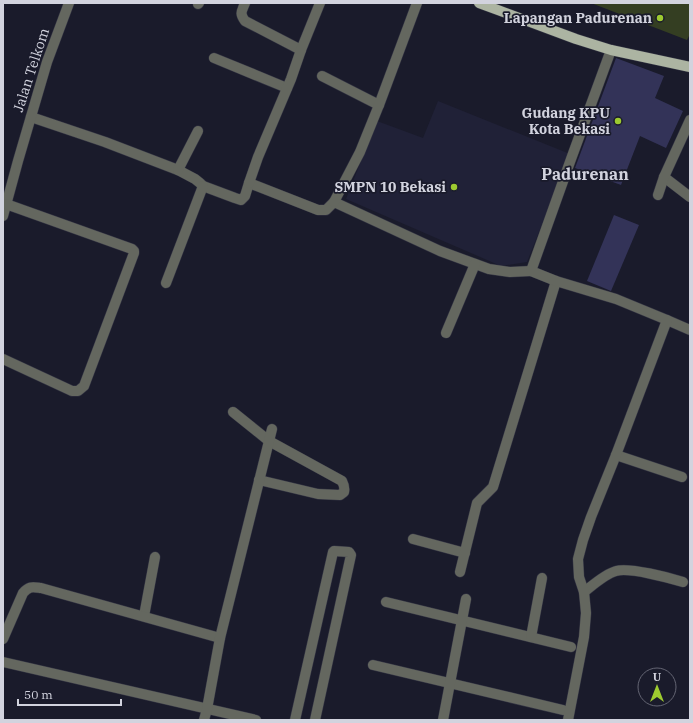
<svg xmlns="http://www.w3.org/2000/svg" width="693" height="723" font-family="'IBM Plex Serif',serif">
  <rect width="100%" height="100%" fill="#1a1b2b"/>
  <polygon fill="#202137" points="438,101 570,154 527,262 501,266 346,199 377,121 423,138"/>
  <polygon fill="#343e22" points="591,3 690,3 690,34 687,40"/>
  <g fill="#333358">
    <polygon points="616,58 664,76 655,98 683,111 666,148 640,136 621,185 575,168"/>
    <polygon points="614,215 639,225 611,291 587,281"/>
  </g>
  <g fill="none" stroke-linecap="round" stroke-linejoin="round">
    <defs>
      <g id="minor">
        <path d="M245 3C242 11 239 13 245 21L301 50"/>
        <polyline points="198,4 199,3"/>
        <polyline points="214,58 287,88"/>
        <polyline points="322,76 379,105"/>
        <polyline points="31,117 105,142 178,170 195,179 200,183 203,186 235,198 241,200 245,196 249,183 318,210 326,210 334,202 440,251 489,269 510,272 531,271"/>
        <polyline points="178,170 198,131"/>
        <polyline points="664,177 690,197"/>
        <polyline points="249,183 258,157 291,79 301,50 320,3"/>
        <polyline points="658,195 664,177 690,120"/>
        <polyline points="334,202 360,152 379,105 417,3"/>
        <polyline points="3,216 18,161 47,62 69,3"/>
        <polyline points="166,283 203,186"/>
        <polyline points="667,320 690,330"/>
        <polyline points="446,333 475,264"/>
        <polyline points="3,359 72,391 78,391 84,386 134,253 134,251 132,249 6,204"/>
        <path d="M233 412 269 441 342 481C344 485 345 488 344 492L340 495 318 494 259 480"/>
        <polyline points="616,455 682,477"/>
        <polyline points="413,539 465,553"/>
        <polyline points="460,572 477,503 493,487 556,281"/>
        <path d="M584 592C593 585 605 574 616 571 629 567 670 578 683 582"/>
        <polyline points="386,602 571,647"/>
        <polyline points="144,616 155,557"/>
        <polyline points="531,637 542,578"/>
        <path d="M3 639 23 593C29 586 32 587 41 588L220 638"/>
        <polyline points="3,662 256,720"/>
        <polyline points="373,665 563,710"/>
        <polyline points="204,720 207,709 220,638 272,429"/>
        <polyline points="295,720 333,552 334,551 349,552 351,555 315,720"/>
        <polyline points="443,720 466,599"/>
        <polyline points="568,720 584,637 586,613 584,592 579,577 578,559 583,540 591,517 616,455 667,320 616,299 556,281 531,271 571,159 611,50"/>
      </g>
      <polyline id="major" points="479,3 576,39 611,50 690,67"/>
    </defs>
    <use href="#minor" stroke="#343544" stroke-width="11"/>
    <use href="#major" stroke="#343544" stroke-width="11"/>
    <use href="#minor" stroke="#64675f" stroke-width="10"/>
    <use href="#major" stroke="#acb4a2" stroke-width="10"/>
  </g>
  <g fill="#9dca30" stroke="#1a1b2b" stroke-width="1.5">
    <circle cx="660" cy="18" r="4"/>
    <circle cx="618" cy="121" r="4"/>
    <circle cx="454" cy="187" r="4"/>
  </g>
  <g text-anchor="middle" stroke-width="3.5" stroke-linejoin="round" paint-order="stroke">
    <g font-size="14" font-weight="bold" fill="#d2d3de" stroke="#1a1b2b" text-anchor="end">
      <text x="652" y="23">Lapangan Padurenan</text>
      <text x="610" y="118">Gudang KPU<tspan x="610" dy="16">Kota Bekasi</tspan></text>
      <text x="446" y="192">SMPN 10 Bekasi</text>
    </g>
    <g font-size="14" fill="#d2d3de" stroke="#1a1b2b">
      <text transform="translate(31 70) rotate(-72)" y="5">Jalan Telkom</text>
    </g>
    <g font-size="16" font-weight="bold" fill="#d2d3de" stroke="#1a1b2b">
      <text x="585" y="180">Padurenan</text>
    </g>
  </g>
  <rect width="693" height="723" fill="none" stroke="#d2d3de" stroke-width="8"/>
  <g transform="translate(657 687)"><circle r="19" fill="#1a1b2b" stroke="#646573"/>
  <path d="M0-3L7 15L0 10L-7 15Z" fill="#9dca30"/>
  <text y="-6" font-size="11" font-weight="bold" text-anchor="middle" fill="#d2d3de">U</text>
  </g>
  <path d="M18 699v6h103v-6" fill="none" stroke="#d2d3de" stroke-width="2"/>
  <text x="24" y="699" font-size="12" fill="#d2d3de" stroke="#1a1b2b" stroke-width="3" paint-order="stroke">50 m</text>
</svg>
